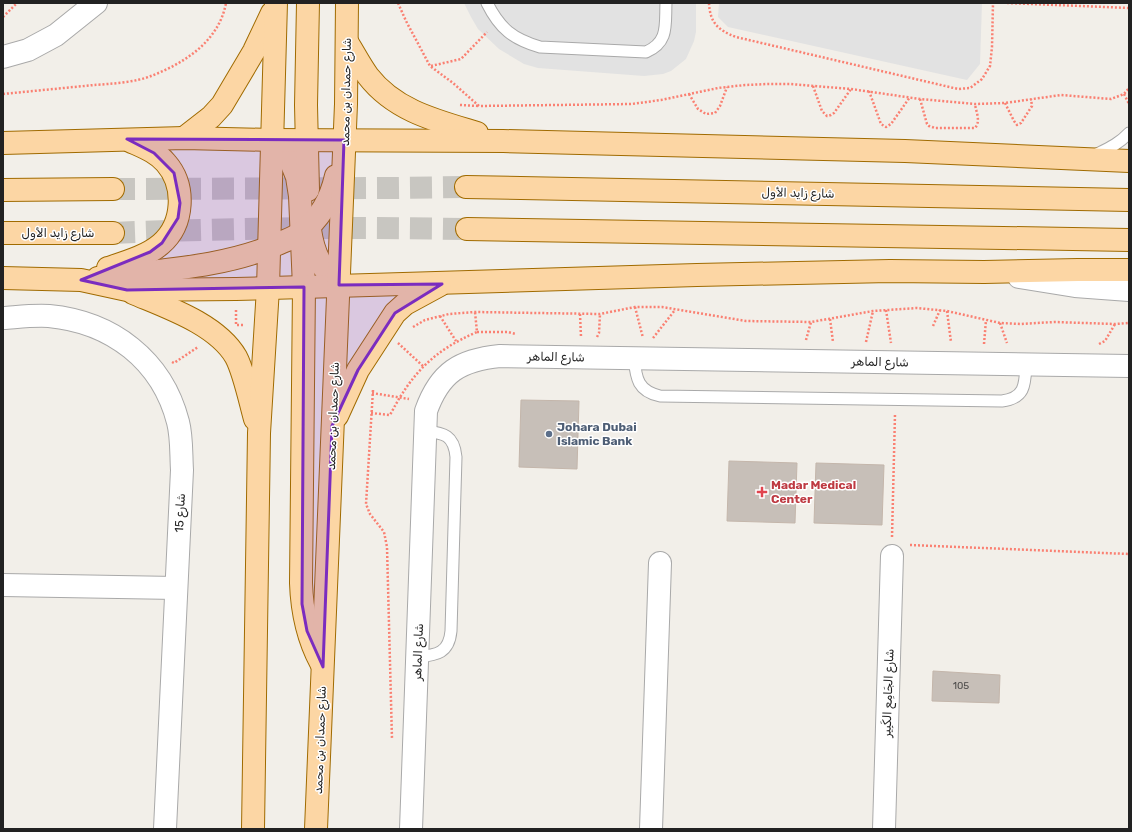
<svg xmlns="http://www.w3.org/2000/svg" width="1132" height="832" font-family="Rubik,Vazirmatn,sans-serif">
  <rect width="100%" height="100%" fill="#f2efe9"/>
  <g fill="#e2e2e2">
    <polygon points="464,3 696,3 696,32 694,41 686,59 671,71 663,74 644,76 538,68 524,64 499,49 478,29 471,17"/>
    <polygon points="719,3 982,3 980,64 967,80 728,27 718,17"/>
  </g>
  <g fill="#c7bfb8" stroke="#c4b6ab">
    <polygon points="521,400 579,401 577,469 519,467"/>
    <polygon points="729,461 797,463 795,523 727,521"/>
    <polygon points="816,463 884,465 882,525 814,523"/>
    <polygon points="933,671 1000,675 999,703 932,701"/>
  </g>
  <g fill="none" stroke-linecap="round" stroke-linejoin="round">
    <g stroke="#c8c6c1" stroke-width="22" stroke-dasharray="22 11" stroke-linecap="butt">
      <polyline points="113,189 390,188 466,187"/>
      <path d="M113 233C231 228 349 227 467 229"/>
    </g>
    <defs>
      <g id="lane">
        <path d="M487 3C500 29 513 39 540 47L646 52C669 42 665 25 666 3"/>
        <path d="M1095 155C1107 149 1119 144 1129 133"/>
        <path d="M634 358C636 379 638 391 660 396L1002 401C1025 398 1025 385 1026 365"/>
        <path d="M418 657C437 655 449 653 451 631L456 457C454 435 444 433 425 431"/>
      </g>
      <g id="street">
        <polyline points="3,57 28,50 56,35 96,3"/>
        <polyline points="1019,277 1075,286 1129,290"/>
        <path d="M3 318C18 317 34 315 49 316 112 322 162 360 178 422 182 437 181 455 182 470L165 829"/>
        <polyline points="3,585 176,588"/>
        <path d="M411 829 426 411C440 372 460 360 500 356L1129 366"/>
        <polyline points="651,829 660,563"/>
        <polyline points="884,829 892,556"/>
      </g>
      <g id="primary">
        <path d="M347 42C354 53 360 65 368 76 395 111 437 121 477 133"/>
        <polyline points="184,138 211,117 222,105 254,51 272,13"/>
        <path d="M272 140 283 150 291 162 297 177 300 196 304 287 301 583C302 612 307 637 321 663"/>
        <polyline points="3,143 184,138 272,140 503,141 905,151 1129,161"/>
        <polyline points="466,187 1129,200"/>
        <polyline points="3,190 113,189"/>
        <polyline points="308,190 306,105 308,3"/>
        <polyline points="467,229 1129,240"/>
        <path d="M310 230C314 256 321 267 339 285"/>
        <polyline points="3,233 113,233"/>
        <path d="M108 268C126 262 147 256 161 244 184 224 186 186 166 163 157 152 143 147 130 141"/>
        <polyline points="3,278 81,280 127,290 236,289 697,275 890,271 984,272 1078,270 1129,270"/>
        <path d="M98 278C158 270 224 268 280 243 287 240 296 237 302 232 321 218 331 198 336 176"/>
        <path d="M133 293C166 307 217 324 236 357 244 372 250 401 255 419"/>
        <polyline points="337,416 358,370 395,313 405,304 440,285"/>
        <polyline points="253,829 259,433 268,288 276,3"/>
        <polyline points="316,829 346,104 347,3"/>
      </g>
    </defs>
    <use href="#lane" stroke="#a9a9a9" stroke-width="13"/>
    <use href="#street" stroke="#a9a9a9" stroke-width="24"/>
    <use href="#primary" stroke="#a06b00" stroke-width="24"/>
    <g stroke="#fa8072" stroke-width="2.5" stroke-dasharray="2 2" stroke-linecap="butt">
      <polyline points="398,3 406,21 430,66 453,83 479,106 632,104 661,100 718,88 745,85 768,84 790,84 851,89 920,99 975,104 1005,103 1061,95 1111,99 1124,94 1129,88"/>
      <path d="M709 3C710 23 718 30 736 37L958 89 970 88 982 79 990 66 992 47 993 3"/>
      <polyline points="1007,3 1129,8"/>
      <polyline points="3,17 17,3"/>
      <polyline points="431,66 461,59 487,32"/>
      <polyline points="813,86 822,111 827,116 831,115 834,113 851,89"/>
      <polyline points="869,91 881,124 886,127 891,124 910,97"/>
      <path d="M3 94C33 91 64 88 94 85 110 84 137 82 151 76 185 63 219 41 226 3"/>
      <polyline points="689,94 698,109 706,114 715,113 720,106 727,87"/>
      <polyline points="1124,94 1129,104"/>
      <path d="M920 99 927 124 929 126 935 128H975C981 121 976 112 975 104"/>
      <polyline points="1005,103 1014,121 1017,125 1021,123 1032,106 1031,99"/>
      <polyline points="460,105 479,106"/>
      <polyline points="635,307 643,338"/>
      <polyline points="236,310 236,325 245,325"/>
      <polyline points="886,310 891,343"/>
      <polyline points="947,311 951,342"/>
      <polyline points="580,314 581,337"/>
      <polyline points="440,316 456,341"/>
      <polyline points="830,319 833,342"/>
      <polyline points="1000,323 1007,343"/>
      <polyline points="933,326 940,310"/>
      <polyline points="413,327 425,320 449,314 475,312 600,314 635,307 662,307 746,321 811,322 873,311 917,308 947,311 1000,323 1021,324 1054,322 1115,324 1129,323"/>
      <polyline points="477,332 508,332 516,334"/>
      <polyline points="597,337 599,333 600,314"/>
      <polyline points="653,338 675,310"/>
      <polyline points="806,340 811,322"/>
      <polyline points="866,342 873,311"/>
      <polyline points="398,343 424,367"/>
      <polyline points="984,344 986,320"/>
      <polyline points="1099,344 1105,341 1115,324"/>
      <polyline points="172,362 174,363 198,347"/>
      <polyline points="373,390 366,504 370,514 384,532 387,547 392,739"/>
      <polyline points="372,393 409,399"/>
      <path d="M371 413 390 415C412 373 433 351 477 332L475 312"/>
      <polyline points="892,537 895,414"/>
      <polyline points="910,545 1129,554"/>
    </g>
    <use href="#lane" stroke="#fff" stroke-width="11"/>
    <use href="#street" stroke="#fff" stroke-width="22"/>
    <use href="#primary" stroke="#fcd6a4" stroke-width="22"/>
  </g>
  <path fill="#7b2cbf" fill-opacity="0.2" stroke="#7b2cbf" stroke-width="3" stroke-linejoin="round" d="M127 139 344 140 339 285 442 284 395 313 358 370 332 426 323 667 307 631 302 604 304 287 127 290 81 280 150 252 162 243 178 218 180 203 174 173 154 153Z"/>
  <circle fill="#5c6f8a" stroke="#fff" stroke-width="1.5" cx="549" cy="434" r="4"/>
  <path fill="#e0444e" stroke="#fff" stroke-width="1.5" d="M760 486h4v4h4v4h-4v4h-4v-4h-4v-4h4z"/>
  <g text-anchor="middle" stroke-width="3" stroke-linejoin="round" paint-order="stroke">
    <g font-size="10" fill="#4b4948">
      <text x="961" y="689">105</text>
    </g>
    <g font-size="12" fill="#222" stroke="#fff">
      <text transform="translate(346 92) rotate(-89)" y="4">شارع حمدان بن محمد</text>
      <text transform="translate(798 193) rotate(1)" y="4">شارع زايد الأول</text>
      <text x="58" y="237">شارع زايد الأول</text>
      <text transform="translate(556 357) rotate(1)" y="4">شارع الماهر</text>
      <text transform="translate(880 362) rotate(1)" y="4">شارع الماهر</text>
      <text transform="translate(333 416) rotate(-88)" y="4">شارع حمدان بن محمد</text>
      <text transform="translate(180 513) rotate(-87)" y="4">شارع 15</text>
      <text transform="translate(418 652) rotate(-88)" y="4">شارع الماهر</text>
      <text transform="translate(888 693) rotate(-88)" y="4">شارع الجَامِع الكَبِير</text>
      <text transform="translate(320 740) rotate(-88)" y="4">شارع حمدان بن محمد</text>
    </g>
    <g font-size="12" font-weight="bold" fill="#4e5e75" stroke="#fff" text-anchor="start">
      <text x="557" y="431">Johara Dubai<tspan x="557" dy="14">Islamic Bank</tspan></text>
    </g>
    <g font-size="12" font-weight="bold" fill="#be3a42" stroke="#fff" text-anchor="start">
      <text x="771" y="489">Madar Medical<tspan x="771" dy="14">Center</tspan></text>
    </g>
  </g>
  <rect width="1132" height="832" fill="none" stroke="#222222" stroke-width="8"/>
</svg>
